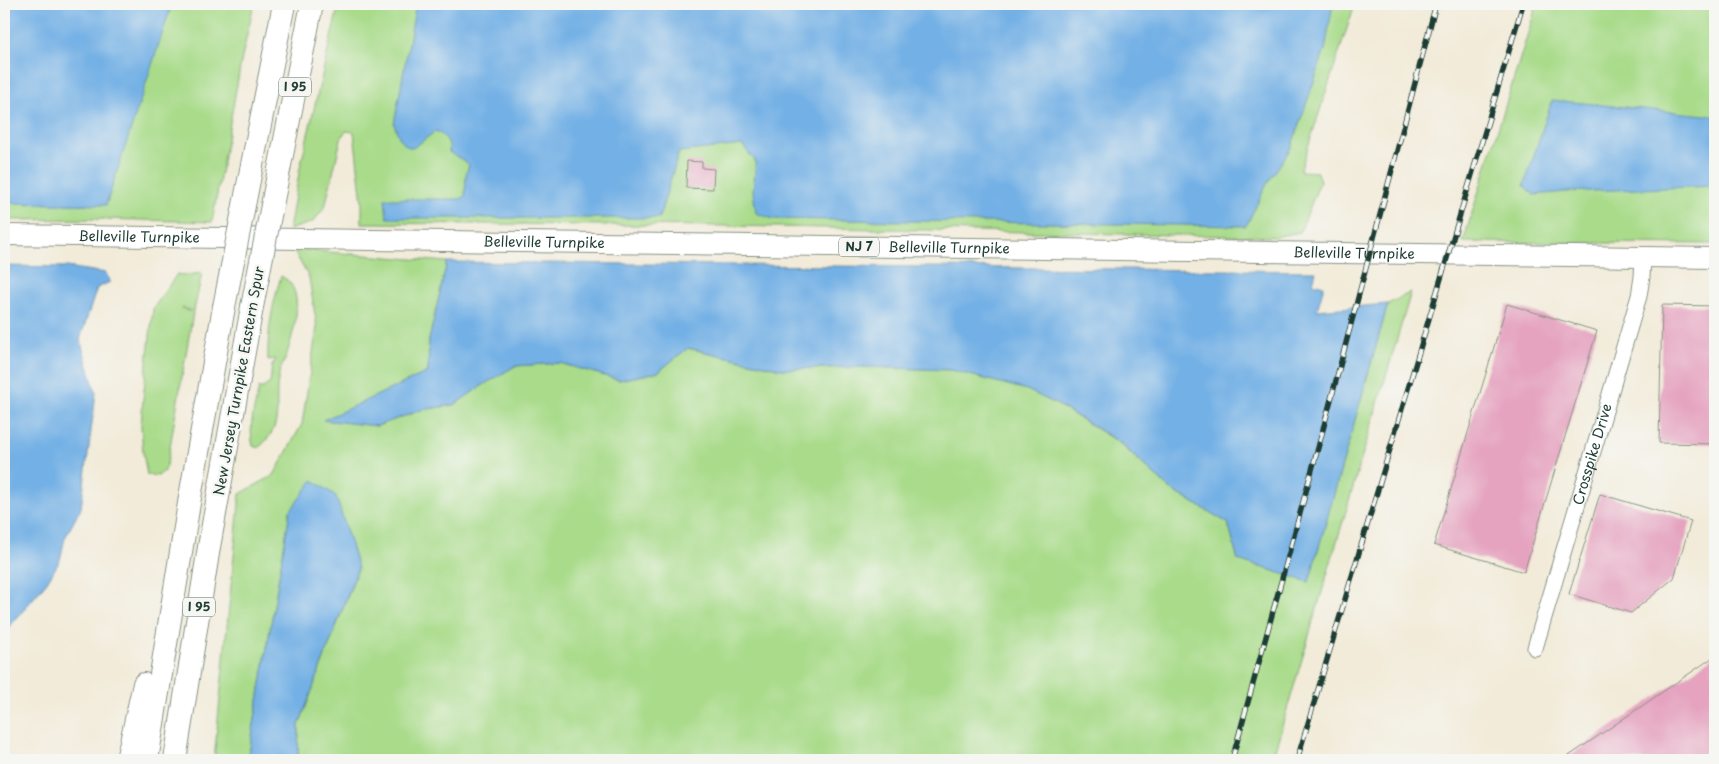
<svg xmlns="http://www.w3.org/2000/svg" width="1719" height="764" font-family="'Playpen Sans',sans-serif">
  <rect width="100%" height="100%" fill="#f6f6f2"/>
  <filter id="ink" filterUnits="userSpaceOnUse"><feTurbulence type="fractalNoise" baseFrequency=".02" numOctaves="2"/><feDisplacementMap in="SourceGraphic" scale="10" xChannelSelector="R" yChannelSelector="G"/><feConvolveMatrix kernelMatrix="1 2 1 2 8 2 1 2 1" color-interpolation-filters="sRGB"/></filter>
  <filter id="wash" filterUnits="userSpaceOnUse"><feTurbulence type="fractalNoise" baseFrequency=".0096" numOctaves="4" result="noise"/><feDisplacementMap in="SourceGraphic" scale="20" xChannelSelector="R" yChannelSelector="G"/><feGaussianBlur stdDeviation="1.12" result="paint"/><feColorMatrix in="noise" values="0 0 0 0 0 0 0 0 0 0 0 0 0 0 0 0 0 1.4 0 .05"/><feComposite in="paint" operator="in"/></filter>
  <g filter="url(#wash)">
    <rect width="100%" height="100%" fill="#f2ebd9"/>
    <g fill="#a9db8a" stroke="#648c5f">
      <polygon points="4,4 254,4 242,57 212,222 105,219 4,220"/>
      <polygon points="339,4 1355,4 1300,171 1318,172 1320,182 1300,232 1274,237 727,226 362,223 362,202 354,132 346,131 341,139 325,207 313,222 289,230 300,168"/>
      <polygon points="1537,4 1715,4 1715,244 1463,242"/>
      <polygon points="293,249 447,262 429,340 428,372 324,420 377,426 421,410 454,405 480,387 515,366 560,363 619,380 658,372 687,348 782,369 862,367 951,370 1027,390 1058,405 1119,443 1170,489 1228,523 1238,560 1309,582 1388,304 1411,292 1272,760 298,760 299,725 358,569 290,511 248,760 214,760 240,494 274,475 302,424 317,327 309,278"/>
      <polygon points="202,273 194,311 182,308 193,313 167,464 164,471 158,476 147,475 143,453 141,426 143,399 153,309 177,274 186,275"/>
      <path d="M281 276C284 278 288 280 290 283 304 301 292 337 286 357 284 363 280 368 279 375 272 405 287 425 258 448L253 446C248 428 255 406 259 388H263L270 383 272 366 276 359 268 360C267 331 273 303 281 276Z"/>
    </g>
    <g fill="#73b0e5" stroke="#49768c">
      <polygon points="4,4 172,4 106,205 4,203"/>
      <path d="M416 4H1333L1325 50 1291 148 1267 184 1246 226 773 219 756 213 753 191 756 162 742 145 679 152 659 218H387L385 199H461L465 196 466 174 469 165C463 159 456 157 449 152 451 141 444 136 436 131L413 148 406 146 399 137 394 124Z"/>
      <polygon points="1552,100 1715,116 1715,186 1566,192 1534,195 1524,186"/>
      <polygon points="447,262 1316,271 1313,283 1324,286 1317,310 1388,304 1309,582 1238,560 1228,523 1170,489 1119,442 1058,405 1027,390 951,370 862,367 782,369 688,348 658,372 619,380 560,363 515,366 480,387 454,405 421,410 377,426 323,420 428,372 429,340"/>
      <polygon points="4,266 67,267 106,273 110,282 97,288 80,339 96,393 81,508 65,538 60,560 47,582 6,631 4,644"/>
      <polygon points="313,480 336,496 358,568 299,725 298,760 248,760 290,511"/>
    </g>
    <g id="blocks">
      <g fill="#e5a3c0">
        <polygon points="687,161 702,162 702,168 714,169 713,189 686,188"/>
        <polygon points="1507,304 1597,331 1524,572 1434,545"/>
        <polygon points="1662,305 1715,306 1715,444 1659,443"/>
        <polygon points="1600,494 1691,521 1674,578 1631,613 1569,594"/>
        <polygon points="1715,656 1715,760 1563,760"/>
      </g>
    </g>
  </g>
  <g filter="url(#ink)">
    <use href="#blocks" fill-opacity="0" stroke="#889486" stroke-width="1"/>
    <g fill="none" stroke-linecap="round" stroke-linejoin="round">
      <defs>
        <g id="minor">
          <path id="s1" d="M1535 648 1639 296 1642 277 1643 257"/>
        </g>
        <g id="major">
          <path id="s2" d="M4 235 1715 258"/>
        </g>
        <g id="highway">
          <polyline points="251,170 284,4"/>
          <polyline points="279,170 312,4"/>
          <polyline points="127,760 144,684"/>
          <polyline points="147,760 190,497 224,307"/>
          <polyline points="175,760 209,547 252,307"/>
        </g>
      </defs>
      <use href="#minor" stroke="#889486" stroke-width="17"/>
      <use href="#major" stroke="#889486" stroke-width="22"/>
      <use href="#highway" stroke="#889486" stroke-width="24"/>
      <use href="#minor" stroke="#fff" stroke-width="15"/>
      <use href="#major" stroke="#fff" stroke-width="20"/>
      <use href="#highway" stroke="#fff" stroke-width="22"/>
      <defs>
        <g id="rail">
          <polyline points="1232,760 1321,437 1436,4"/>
          <polyline points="1297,760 1523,4"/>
        </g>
      </defs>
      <use href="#rail" stroke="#1f3d34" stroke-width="5.5"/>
      <use href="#rail" stroke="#f6f6f2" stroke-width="4" stroke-dasharray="11" stroke-linecap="butt"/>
      <defs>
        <g id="highway-bridge">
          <polyline points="224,307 251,170"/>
          <polyline points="252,307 279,170"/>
        </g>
      </defs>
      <use href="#highway-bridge" stroke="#889486" stroke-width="24" stroke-linecap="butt"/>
      <use href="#highway-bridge" stroke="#fff" stroke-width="22"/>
    </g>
  </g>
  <g text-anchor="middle" stroke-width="5" stroke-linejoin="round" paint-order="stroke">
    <g fill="#f6f6f2" stroke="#60746d" stroke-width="1">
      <rect x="279" y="77.5" width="32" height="19" rx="4"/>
      <rect x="839" y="237.5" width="40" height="19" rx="4"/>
      <rect x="183" y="597.5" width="32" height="19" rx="4"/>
    </g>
    <g font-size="12" font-weight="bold" fill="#1f3d34">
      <text x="295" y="91">I 95</text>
      <text x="859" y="251">NJ 7</text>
      <text x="199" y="611">I 95</text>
    </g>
    <g font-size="14" fill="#1f3d34" stroke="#f6f6f2">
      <text dy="5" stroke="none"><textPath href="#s2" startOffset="135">Belleville Turnpike</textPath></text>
      <text dy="5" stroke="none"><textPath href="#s2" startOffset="540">Belleville Turnpike</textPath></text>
      <text dy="5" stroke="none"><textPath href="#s2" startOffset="945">Belleville Turnpike</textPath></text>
      <text dy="5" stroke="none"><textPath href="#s2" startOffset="1350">Belleville Turnpike</textPath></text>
      <text transform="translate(239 381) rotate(-80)" y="5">New Jersey Turnpike Eastern Spur</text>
      <text dy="5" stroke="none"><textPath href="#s1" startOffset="202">Crosspike Drive</textPath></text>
    </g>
  </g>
  <rect width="1719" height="764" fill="none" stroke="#f6f6f2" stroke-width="20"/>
</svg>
